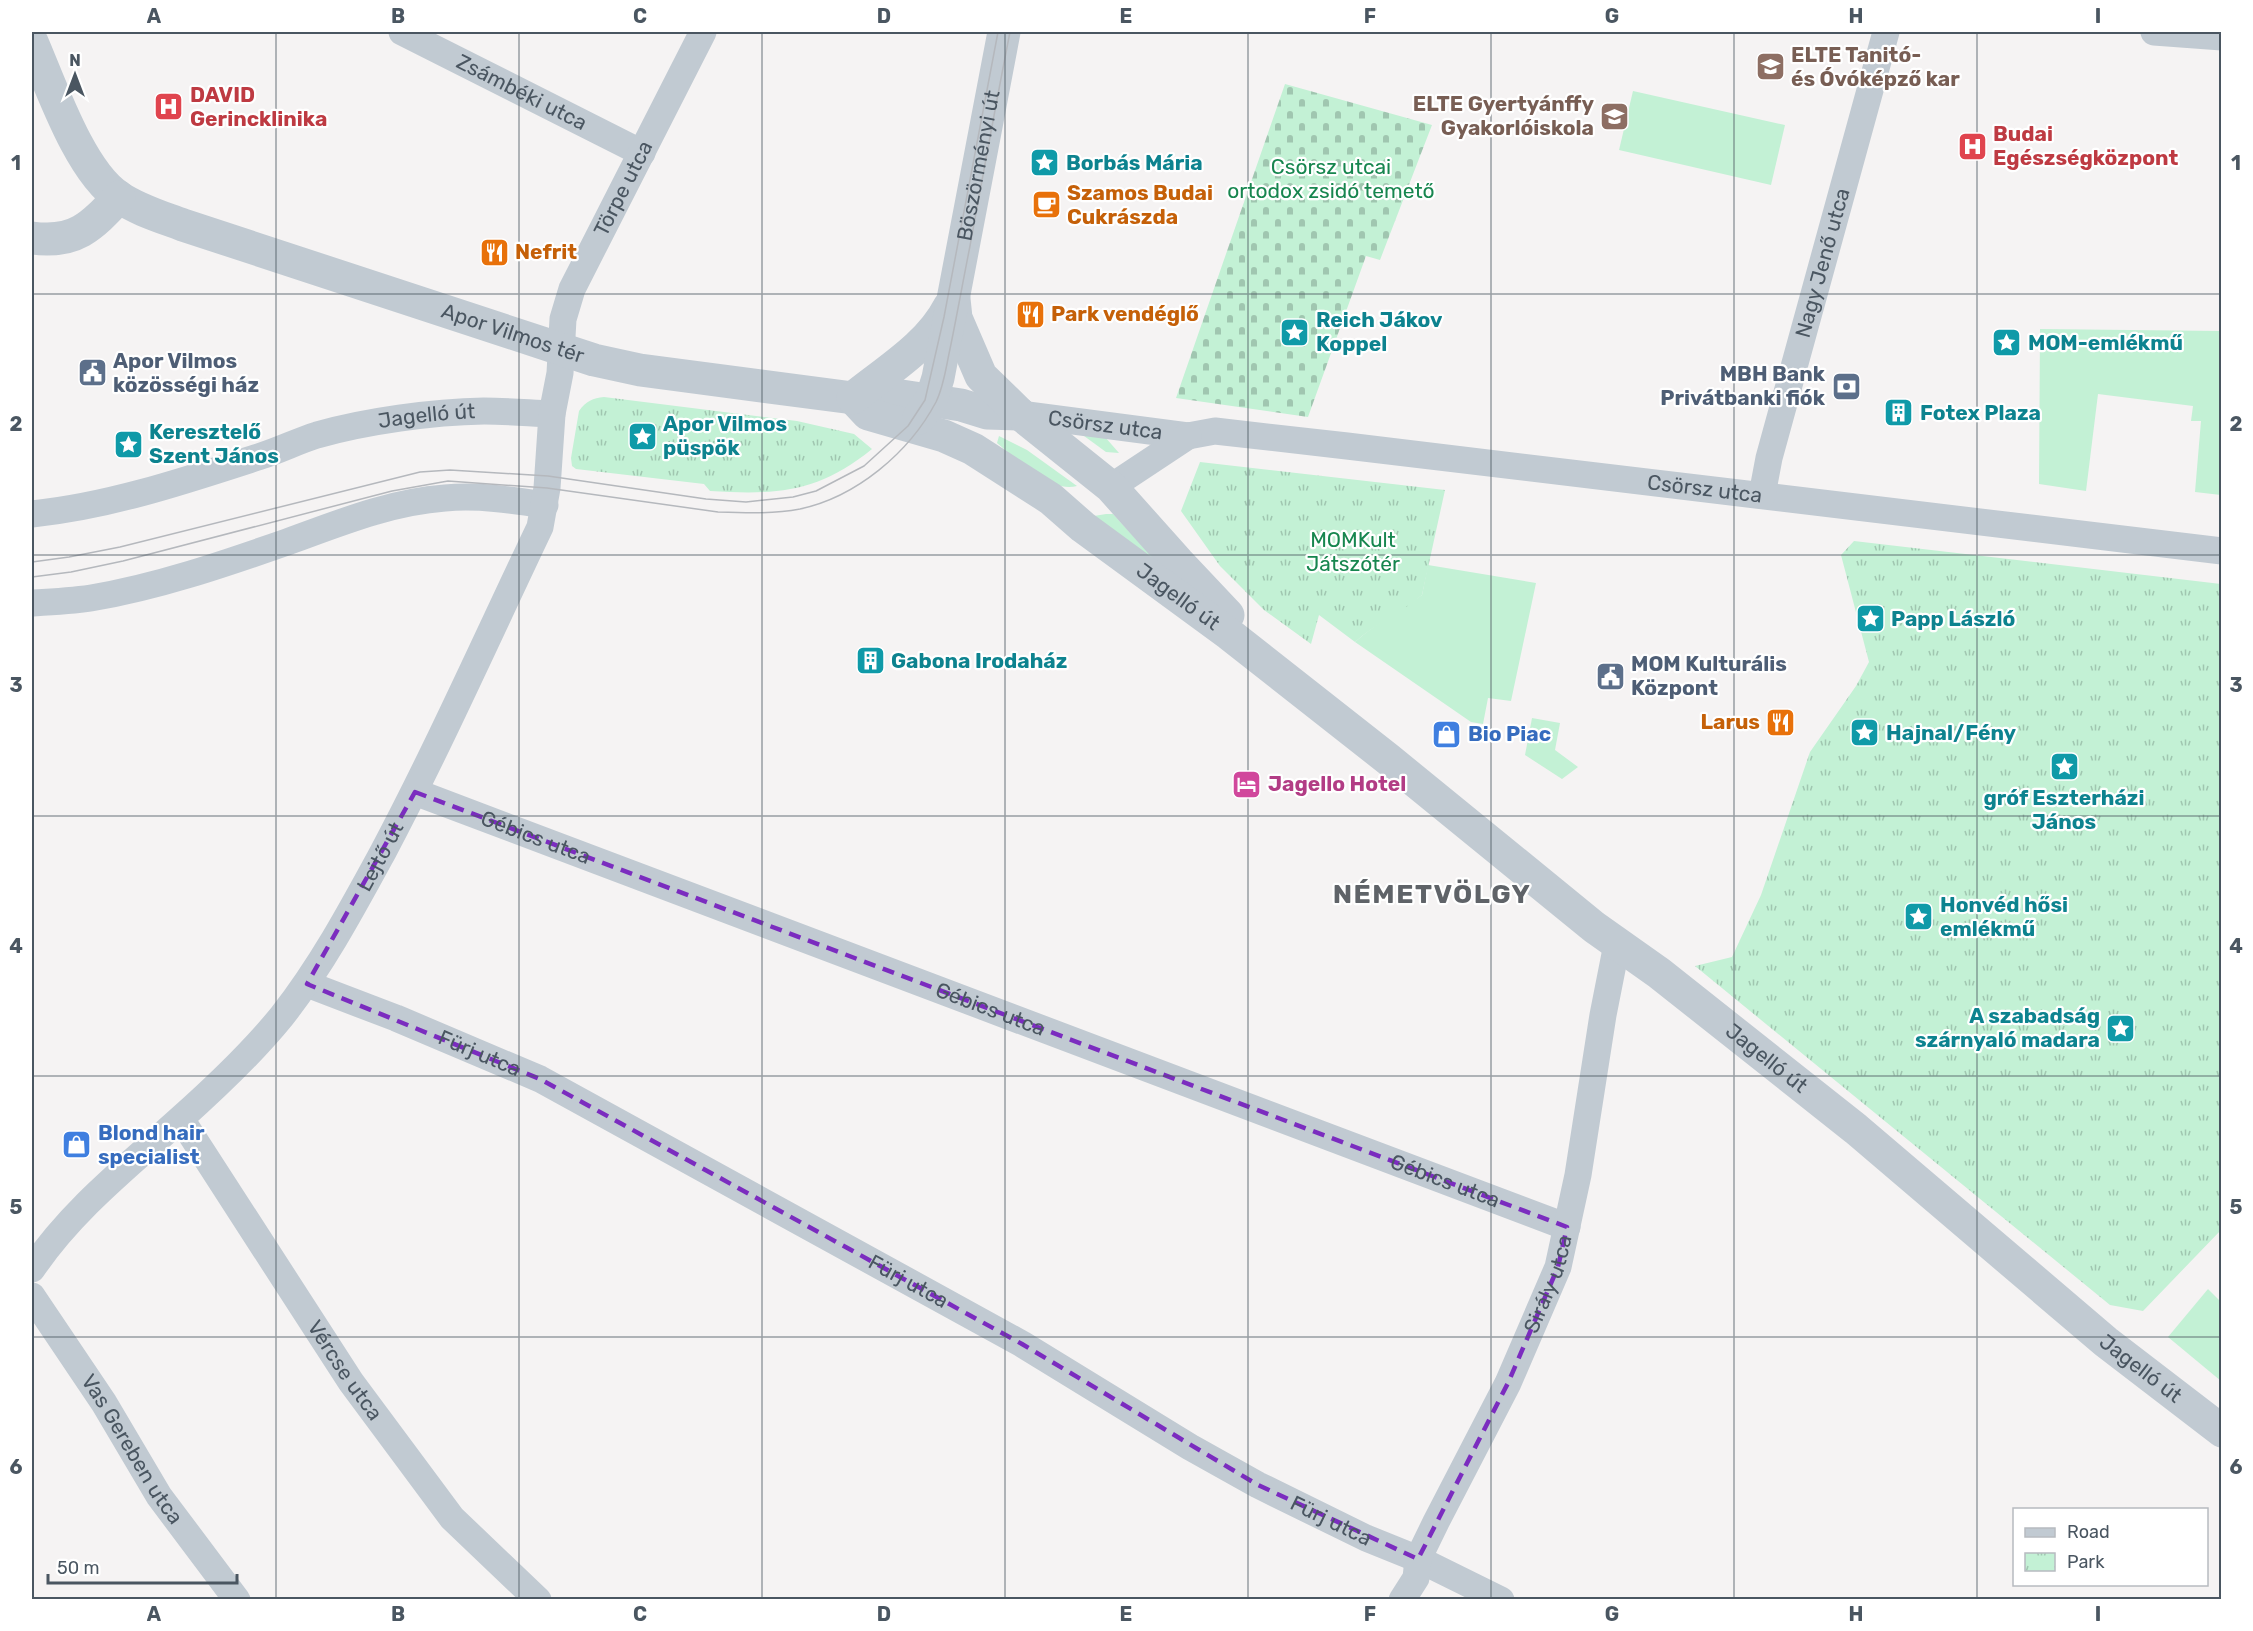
<svg xmlns="http://www.w3.org/2000/svg" width="2253" height="1631" font-family="Rubik,sans-serif">
  <defs>
    <pattern id="cemetery-stones" width="16" height="16" patternUnits="userSpaceOnUse" patternTransform="scale(1.5)"><rect width="16" height="16" fill="#c3f1d5"/><path d="M2 7V4a2 2 0 0 1 4 0v3zM10 15v-3a2 2 0 0 1 4 0v3z" fill="#a0c6b0"/></pattern>
    <pattern id="park-tufts" width="24" height="20" patternUnits="userSpaceOnUse" patternTransform="scale(1.5)"><rect width="24" height="20" fill="#c3f1d5"/><path d="M3 7l-1-3M5 7V3M7 7l1-3M15 17l-1-3M17 17v-4M19 17l1-3" fill="none" stroke="#a0c6b0"/></pattern>
  </defs>
  <rect width="100%" height="100%" fill="#f5f3f3"/>
  <g fill="#c3f1d5">
    <polygon points="1633,91 1785,125 1771,185 1619,150"/>
    <polygon points="2040,329 2221,331 2221,495 2195,492 2201,421 2191,421 2193,406 2098,394 2086,491 2039,484"/>
    <polygon points="1080,433 1105,437 1119,453 1106,452"/>
    <path d="M999 436 1027 450 1077 486C1049 493 1017 460 997 443Z"/>
    <polygon points="1106,514 1113,514 1168,574 1094,516"/>
    <path d="M1428 565 1536 583 1511 701 1488 698 1483 724 1471 722 1355 642C1375 624 1399 611 1422 595Z"/>
    <polygon points="1532,718 1560,723 1555,750 1578,767 1562,779 1525,755"/>
    <polygon points="2208,1289 2221,1302 2221,1381 2168,1337"/>
  </g>
  <polygon fill="url(#cemetery-stones)" points="1285,84 1432,125 1380,260 1366,256 1308,417 1176,398"/>
  <g fill="url(#park-tufts)">
    <path d="M604 397 797 421 854 434 872 449C818 493 777 495 710 491L704 484 576 469 572 466 571 458 579 411C586 401 593 398 604 397Z"/>
    <path d="M1200 462 1445 490 1422 595C1401 613 1375 624 1355 642L1319 615 1311 644 1264 610 1220 566 1181 511Z"/>
    <polygon points="1854,541 2221,584 2221,1230 2143,1311 2110,1305 1695,966 1732,957 1761,895 1810,752 1856,686 1869,662 1841,555"/>
  </g>
  <g fill="none" stroke-linecap="round" stroke-linejoin="round">
    <g stroke="#c1cad2" stroke-width="27">
      <path id="s1" d="M402 32 642 153"/>
      <polyline points="2154,32 2222,37"/>
      <path id="s2" d="M1020 414 1188 436 1215 431 1347 446 2222 551"/>
      <polyline points="1111,487 1188,436"/>
      <path id="s3" d="M1762 495 1769 458 1886 32"/>
      <path id="s4" d="M32 514C110 506 187 480 261 456 280 450 298 441 317 435 366 421 432 412 484 411 506 411 529 413 552 414"/>
      <path d="M32 603C51 602 71 601 91 598 157 587 224 564 287 542 339 523 390 502 445 498 478 495 512 500 545 505"/>
      <path id="s5" d="M415 792 1567 1227"/>
      <path id="s6" d="M307 984 396 1018 540 1079 1022 1344 1190 1447 1258 1485 1366 1538 1418 1559 1501 1600"/>
      <path id="s7" d="M181 1119 351 1382 452 1518 538 1600"/>
      <path id="s8" d="M32 1269C72 1210 127 1167 179 1120 215 1088 252 1053 282 1016 322 965 352 909 383 852 439 746 488 636 540 527L547 488 552 414 560 373 563 319 572 289 703 32"/>
      <path id="s9" d="M32 1296 104 1403 159 1496 237 1600"/>
      <path id="s10" d="M1402 1600 1416 1578 1418 1559 1436 1522 1508 1383 1558 1267 1578 1175 1603 1015 1617 944"/>
    </g>
    <g stroke="#c1cad2" stroke-width="33">
      <path id="s11" d="M32 42C51 86 80 172 119 197 138 210 162 217 183 225L594 360 640 370 853 398 895 395 961 405 987 413 1020 414"/>
      <path d="M32 238C75 244 91 227 119 197"/>
      <polyline points="954,299 956,318 981,376 1020,414 1111,487 1178,562 1228,615"/>
      <path id="s12" d="M853 398 868 414 944 436 973 449 1051 499 1083 527 1229 634 1388 759 1594 927 1659 973 1856 1129 2106 1342 2222 1431"/>
      <path d="M853 398C886 371 929 346 949 307"/>
      <path id="s13" d="M919 418 931 400 938 378 1004 32"/>
    </g>
    <g stroke="#b5b8bd" stroke-width="1.5">
      <polyline points="32,562 69,557 120,547 420,472 450,470 548,476 706,499 746,502 793,497 816,491 864,466 908,426 925,400 944,317 998,32"/>
      <path d="M32 577 71 572 123 561 392 491 448 481 547 488 718 512C745 513 773 514 800 509 856 497 909 453 936 402 944 386 946 367 950 349 957 315 963 281 970 246 983 175 996 103 1010 32"/>
    </g>
  </g>
  <path fill="none" stroke="#7b2cbf" stroke-width="4.5" stroke-dasharray="12 8" stroke-linejoin="round" d="M415 792 1567 1227 1558 1267 1508 1383 1418 1559 1258 1485 1022 1344 540 1079 307 984Z"/>
  <path fill="none" stroke="#4a5661" stroke-width="1.5" stroke-opacity="0.55" d="M276 32V1600M519 32V1600M762 32V1600M1005 32V1600M1248 32V1600M1491 32V1600M1734 32V1600M1977 32V1600M32 294H2222M32 555H2222M32 816H2222M32 1076H2222M32 1337H2222"/>
  <defs>
    <symbol id="university-square" viewBox="-11 -11 22 22"><rect x="-9" y="-9" width="18" height="18" rx="4" fill="#8d6e63" stroke="#fff"/><path d="M0-5L7-2L0 1L-7-2ZM-4 1L0 2.5L4 1V4Q0 6-4 4Z" fill="#fff"/></symbol>
    <symbol id="hospital-square" viewBox="-11 -11 22 22"><rect x="-9" y="-9" width="18" height="18" rx="4" fill="#e0444e" stroke="#fff"/><path d="M-5-5h3v3.5h4V-5h3V5h-3V1.5h-4V5h-3Z" fill="#fff"/></symbol>
    <symbol id="school-square" viewBox="-11 -11 22 22"><rect x="-9" y="-9" width="18" height="18" rx="4" fill="#8d6e63" stroke="#fff"/><path d="M0-5L7-2L0 1L-7-2ZM-4 1L0 2.5L4 1V4Q0 6-4 4Z" fill="#fff"/></symbol>
    <symbol id="sight-square" viewBox="-11 -11 22 22"><rect x="-9" y="-9" width="18" height="18" rx="4" fill="#0f9aa8" stroke="#fff"/><path d="M0-6L1.8-2.2L6-1.7L2.9 1.2L3.7 5.4L0 3.3L-3.7 5.4L-2.9 1.2L-6-1.7L-1.8-2.2Z" fill="#fff"/></symbol>
    <symbol id="cafe-square" viewBox="-11 -11 22 22"><rect x="-9" y="-9" width="18" height="18" rx="4" fill="#e8710a" stroke="#fff"/><path d="M-5.5-4.5H6V0H3Q3 3.5 0 3.5H-2.5Q-5.5 3.5-5.5 0ZM3-3.2v2h1.7v-2ZM-6 4.5H4V6H-6Z" fill="#fff"/></symbol>
    <symbol id="restaurant-square" viewBox="-11 -11 22 22"><rect x="-9" y="-9" width="18" height="18" rx="4" fill="#e8710a" stroke="#fff"/><path d="M-5-6h1v4h1v-4h1v4h1v-4h1v5L-1.5 .5V6h-2V.5L-5-1ZM5-6V6H3V1.5H1.5Q1.5-4 5-6Z" fill="#fff"/></symbol>
    <symbol id="civic-square" viewBox="-11 -11 22 22"><rect x="-9" y="-9" width="18" height="18" rx="4" fill="#5c6f8a" stroke="#fff"/><path d="M-.6-6.5H3V-4.5H.6V-3L4-1V1h2V6H-6V1h2V-1L-.6-3ZM-1.2 2.5V6h2.4V2.5Z" fill="#fff"/></symbol>
    <symbol id="bank-square" viewBox="-11 -11 22 22"><rect x="-9" y="-9" width="18" height="18" rx="4" fill="#5c6f8a" stroke="#fff"/><path d="M-6-4H6V4H-6ZM0-2.3a2.3 2.3 0 1 0 0 4.6a2.3 2.3 0 1 0 0-4.6Z" fill="#fff"/></symbol>
    <symbol id="building-square" viewBox="-11 -11 22 22"><rect x="-9" y="-9" width="18" height="18" rx="4" fill="#0f9aa8" stroke="#fff"/><path d="M-4-6H4V6H1V3H-1V6H-4ZM-2.5-4.3h1.7v1.8h-1.7ZM.8-4.3h1.7v1.8H.8ZM-2.5-1h1.7V.8h-1.7ZM.8-1h1.7V.8H.8Z" fill="#fff"/></symbol>
    <symbol id="shop-square" viewBox="-11 -11 22 22"><rect x="-9" y="-9" width="18" height="18" rx="4" fill="#3f7fe0" stroke="#fff"/><path d="M-5-2.5h2.3a2.7 3.5 0 0 1 5.4 0H5L5.5 6h-11ZM-1.5-2.5h3a1.5 2.3 0 0 0-3 0Z" fill="#fff"/></symbol>
    <symbol id="hotel-square" viewBox="-11 -11 22 22"><rect x="-9" y="-9" width="18" height="18" rx="4" fill="#d1479c" stroke="#fff"/><path d="M-6-4.5h1.5V1H6V5H4.5V3h-9V5H-6ZM-4 0a1.8 1.8 0 1 1 3.6 0ZM.5 0V-2.5h3Q6-2.5 6 0Z" fill="#fff"/></symbol>
  </defs>
  <g fill-rule="evenodd">
    <use href="#university-square" x="1754" y="50" width="33" height="33"/>
    <use href="#hospital-square" x="152" y="90" width="33" height="33"/>
    <use href="#school-square" x="1598" y="100" width="33" height="33"/>
    <use href="#hospital-square" x="1956" y="130" width="33" height="33"/>
    <use href="#sight-square" x="1028" y="146" width="33" height="33"/>
    <use href="#cafe-square" x="1030" y="188" width="33" height="33"/>
    <use href="#restaurant-square" x="478" y="236" width="33" height="33"/>
    <use href="#restaurant-square" x="1014" y="298" width="33" height="33"/>
    <use href="#sight-square" x="1278" y="316" width="33" height="33"/>
    <use href="#sight-square" x="1990" y="326" width="33" height="33"/>
    <use href="#civic-square" x="76" y="356" width="33" height="33"/>
    <use href="#bank-square" x="1830" y="370" width="33" height="33"/>
    <use href="#building-square" x="1882" y="396" width="33" height="33"/>
    <use href="#sight-square" x="626" y="420" width="33" height="33"/>
    <use href="#sight-square" x="112" y="428" width="33" height="33"/>
    <use href="#sight-square" x="1854" y="602" width="33" height="33"/>
    <use href="#building-square" x="854" y="644" width="33" height="33"/>
    <use href="#civic-square" x="1594" y="660" width="33" height="33"/>
    <use href="#restaurant-square" x="1764" y="706" width="33" height="33"/>
    <use href="#sight-square" x="1848" y="716" width="33" height="33"/>
    <use href="#shop-square" x="1430" y="718" width="33" height="33"/>
    <use href="#sight-square" x="2048" y="750" width="33" height="33"/>
    <use href="#hotel-square" x="1230" y="768" width="33" height="33"/>
    <use href="#sight-square" x="1902" y="900" width="33" height="33"/>
    <use href="#sight-square" x="2104" y="1012" width="33" height="33"/>
    <use href="#shop-square" x="60" y="1128" width="33" height="33"/>
  </g>
  <g text-anchor="middle" stroke-width="4.5" stroke-linejoin="round" paint-order="stroke">
    <g font-size="21" font-weight="bold" fill="#785e54" stroke="#fff" text-anchor="start">
      <text x="1791" y="62">ELTE Tanitó-<tspan x="1791" dy="24">és Óvóképző kar</tspan></text>
      <text x="1594" y="111" text-anchor="end">ELTE Gyertyánffy<tspan x="1594" dy="24">Gyakorlóiskola</tspan></text>
    </g>
    <g font-size="21" fill="#4a5661" stroke="#fff">
      <text dy="7" stroke="none"><textPath href="#s1" startOffset="134">Zsámbéki utca</textPath></text>
      <text dy="7" stroke="none"><textPath href="#s13" startOffset="261">Böszörményi út</textPath></text>
      <text dy="7" stroke="none"><textPath href="#s8" startOffset="1264">Törpe utca</textPath></text>
      <text dy="7" stroke="none"><textPath href="#s3" startOffset="240">Nagy Jenő utca</textPath></text>
      <text dy="7" stroke="none"><textPath href="#s11" startOffset="597">Apor Vilmos tér</textPath></text>
      <text dy="7" stroke="none"><textPath href="#s4" startOffset="408">Jagelló út</textPath></text>
      <text dy="7" stroke="none"><textPath href="#s2" startOffset="86">Csörsz utca</textPath></text>
      <text dy="7" stroke="none"><textPath href="#s2" startOffset="690">Csörsz utca</textPath></text>
      <text dy="7" stroke="none"><textPath href="#s12" startOffset="386">Jagelló út</textPath></text>
      <text dy="7" stroke="none"><textPath href="#s5" startOffset="129">Gébics utca</textPath></text>
      <text dy="7" stroke="none"><textPath href="#s8" startOffset="544">Lejtő út</textPath></text>
      <text dy="7" stroke="none"><textPath href="#s5" startOffset="615">Gébics utca</textPath></text>
      <text dy="7" stroke="none"><textPath href="#s6" startOffset="186">Fürj utca</textPath></text>
      <text dy="7" stroke="none"><textPath href="#s12" startOffset="1134">Jagelló út</textPath></text>
      <text dy="7" stroke="none"><textPath href="#s5" startOffset="1101">Gébics utca</textPath></text>
      <text dy="7" stroke="none"><textPath href="#s6" startOffset="672">Fürj utca</textPath></text>
      <text dy="7" stroke="none"><textPath href="#s10" startOffset="350">Sirály utca</textPath></text>
      <text dy="7" stroke="none"><textPath href="#s12" startOffset="1620">Jagelló út</textPath></text>
      <text dy="7" stroke="none"><textPath href="#s7" startOffset="300">Vércse utca</textPath></text>
      <text dy="7" stroke="none"><textPath href="#s9" startOffset="183">Vas Gereben utca</textPath></text>
      <text dy="7" stroke="none"><textPath href="#s6" startOffset="1158">Fürj utca</textPath></text>
    </g>
    <g font-size="21" font-weight="bold" fill="#be3a42" stroke="#fff" text-anchor="start">
      <text x="190" y="102">DAVID<tspan x="190" dy="24">Gerincklinika</tspan></text>
      <text x="1993" y="141">Budai<tspan x="1993" dy="24">Egészségközpont</tspan></text>
    </g>
    <g font-size="21" font-weight="bold" fill="#0d838f" stroke="#fff" text-anchor="start">
      <text x="1066" y="170">Borbás Mária</text>
      <text x="1316" y="327">Reich Jákov<tspan x="1316" dy="24">Koppel</tspan></text>
      <text x="2028" y="350">MOM-emlékmű</text>
      <text x="1920" y="420">Fotex Plaza</text>
      <text x="663" y="431">Apor Vilmos<tspan x="663" dy="24">püspök</tspan></text>
      <text x="149" y="439">Keresztelő<tspan x="149" dy="24">Szent János</tspan></text>
      <text x="1891" y="626">Papp László</text>
      <text x="891" y="668">Gabona Irodaház</text>
      <text x="1886" y="740">Hajnal/Fény</text>
      <text x="2064" y="805" text-anchor="middle">gróf Eszterházi<tspan x="2064" dy="24">János</tspan></text>
      <text x="1940" y="912">Honvéd hősi<tspan x="1940" dy="24">emlékmű</tspan></text>
      <text x="2100" y="1023" text-anchor="end">A szabadság<tspan x="2100" dy="24">szárnyaló madara</tspan></text>
    </g>
    <g font-size="21" fill="#17864f" stroke="#fff">
      <text x="1331" y="174">Csörsz utcai<tspan x="1331" dy="24">ortodox zsidó temető</tspan></text>
      <text x="1353" y="547">MOMKult<tspan x="1353" dy="24">Játszótér</tspan></text>
    </g>
    <g font-size="21" font-weight="bold" fill="#c56008" stroke="#fff" text-anchor="start">
      <text x="1067" y="200">Szamos Budai<tspan x="1067" dy="24">Cukrászda</tspan></text>
      <text x="515" y="259">Nefrit</text>
      <text x="1051" y="321">Park vendéglő</text>
      <text x="1760" y="729" text-anchor="end">Larus</text>
    </g>
    <g font-size="21" font-weight="bold" fill="#4e5e75" stroke="#fff" text-anchor="start">
      <text x="113" y="368">Apor Vilmos<tspan x="113" dy="24">közösségi ház</tspan></text>
      <text x="1825" y="381" text-anchor="end">MBH Bank<tspan x="1825" dy="24">Privátbanki fiók</tspan></text>
      <text x="1631" y="671">MOM Kulturális<tspan x="1631" dy="24">Központ</tspan></text>
    </g>
    <g font-size="21" font-weight="bold" fill="#366cbe" stroke="#fff" text-anchor="start">
      <text x="1468" y="741">Bio Piac</text>
      <text x="98" y="1140">Blond hair<tspan x="98" dy="24">specialist</tspan></text>
    </g>
    <g font-size="21" font-weight="bold" fill="#b23c85" stroke="#fff" text-anchor="start">
      <text x="1268" y="791">Jagello Hotel</text>
    </g>
    <g font-size="27" font-weight="bold" letter-spacing="1.5" fill="#5f6368" stroke="#fff">
      <text x="1432" y="903">NÉMETVÖLGY</text>
    </g>
  </g>
  <rect width="2253" height="1631" fill="none" stroke="#ffffff" stroke-width="66"/>
  <rect x="2013" y="1508" width="195" height="78" fill="#ffffff" stroke="#b7bbc0" stroke-width="1.5"/>
  <rect x="2025" y="1528" width="30" height="9" fill="#c1cad2" stroke="#b7bbc0" stroke-width="1.5"/>
  <text x="2067" y="1538" font-size="18" fill="#4a5661">Road</text>
  <rect x="2025" y="1553" width="30" height="18" fill="url(#park-tufts)" stroke="#b7bbc0" stroke-width="1.5"/>
  <text x="2067" y="1568" font-size="18" fill="#4a5661">Park</text>
  <g transform="translate(75 75)" stroke="#ffffff" stroke-width="4.5" paint-order="stroke">
  <path d="M0-4.5L10 22L0 15L-10 22Z" fill="#4a5661"/>
  <text y="-9" font-size="16" font-weight="bold" text-anchor="middle" fill="#4a5661">N</text>
  </g>
  <path d="M48 1574v9h189v-9" fill="none" stroke="#4a5661" stroke-width="3"/>
  <text x="57" y="1574" font-size="18" fill="#4a5661" stroke="#ffffff" stroke-width="4.5" paint-order="stroke">50 m</text>
  <rect x="33" y="33" width="2187" height="1565" fill="none" stroke="#4a5661" stroke-width="2"/>
  <g font-size="20" text-anchor="middle" font-weight="bold" fill="#4a5661">
    <text x="154" y="23">A</text>
    <text x="398" y="23">B</text>
    <text x="640" y="23">C</text>
    <text x="884" y="23">D</text>
    <text x="1126" y="23">E</text>
    <text x="1370" y="23">F</text>
    <text x="1612" y="23">G</text>
    <text x="1856" y="23">H</text>
    <text x="2098" y="23">I</text>
    <text x="16" y="170">1</text>
    <text x="2236" y="170">1</text>
    <text x="16" y="431">2</text>
    <text x="2236" y="431">2</text>
    <text x="16" y="692">3</text>
    <text x="2236" y="692">3</text>
    <text x="16" y="953">4</text>
    <text x="2236" y="953">4</text>
    <text x="16" y="1214">5</text>
    <text x="2236" y="1214">5</text>
    <text x="16" y="1474">6</text>
    <text x="2236" y="1474">6</text>
    <text x="154" y="1621">A</text>
    <text x="398" y="1621">B</text>
    <text x="640" y="1621">C</text>
    <text x="884" y="1621">D</text>
    <text x="1126" y="1621">E</text>
    <text x="1370" y="1621">F</text>
    <text x="1612" y="1621">G</text>
    <text x="1856" y="1621">H</text>
    <text x="2098" y="1621">I</text>
  </g>
</svg>
